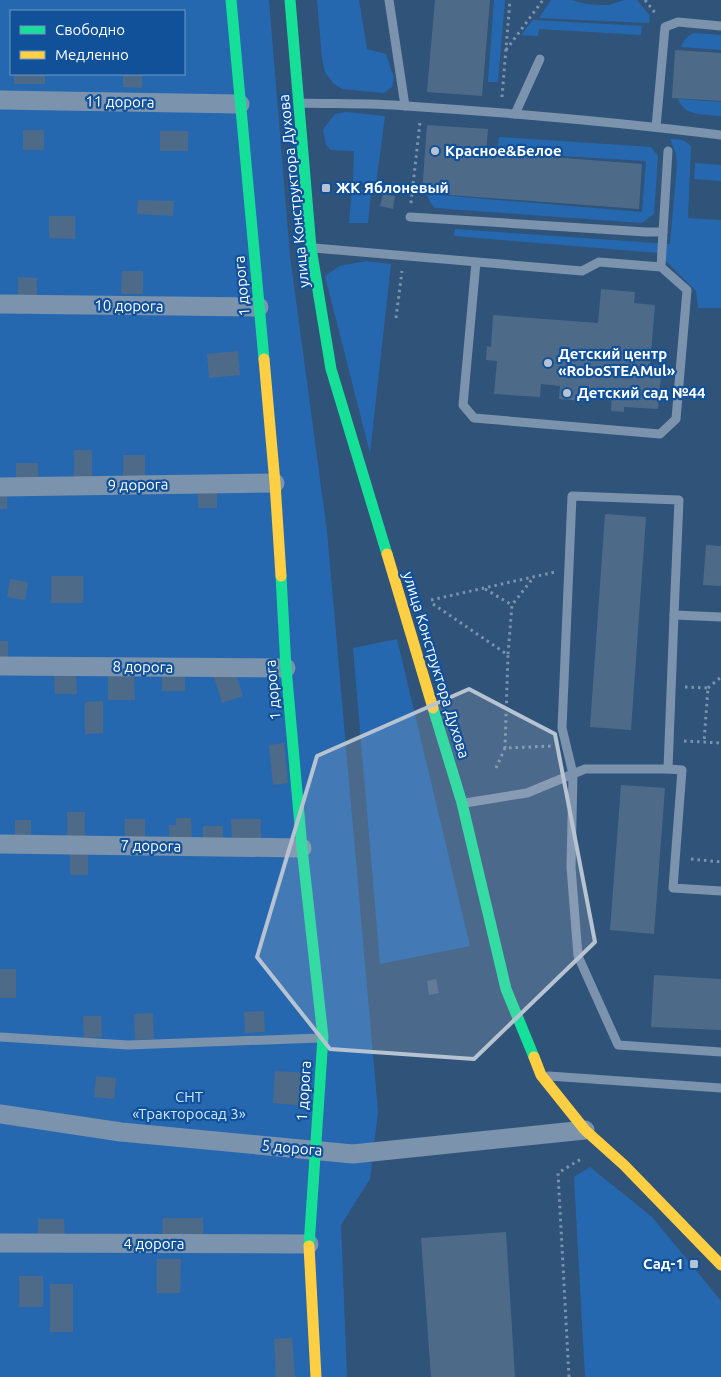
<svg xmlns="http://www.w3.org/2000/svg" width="721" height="1377" font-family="Ubuntu,sans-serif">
  <rect width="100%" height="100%" fill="#30537a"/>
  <g fill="#2668b0" fill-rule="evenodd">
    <path d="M0 0H269L290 256 327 531 378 1112 370 1179 341 1225 347 1377H0ZM11 11H184V74H11Z"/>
    <polygon points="317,0 359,0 367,49 386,54 394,78 392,87 384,93 342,89 333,83 325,72 322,59"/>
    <polygon points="494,0 505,0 498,82 488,82"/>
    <polygon points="551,0 571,0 586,4 597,5 609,5 624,0 637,0 650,16 649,23 539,18"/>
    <polygon points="533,20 642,26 641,35 539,29 538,36 521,35"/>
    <path d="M694 33 721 35V50L681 47C684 40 687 36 694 33Z"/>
    <path d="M678 99 721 102V116C704 114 685 117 678 99Z"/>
    <polygon points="346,112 385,116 376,184 353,183 354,151 331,150 326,145 323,130 335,114"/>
    <polygon points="499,137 651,147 658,156 654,214 642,223 435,208 430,202 427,194 642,212 646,161 497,152"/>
    <path d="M670 139C680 139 685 139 691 147L688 218 721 220V308H698L696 291 658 253 454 236 455 229 670 244 677 165 676 154Z"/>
    <polygon points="695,163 721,165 721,181 694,179"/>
    <polygon points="352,189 371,191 368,223 349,223"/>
    <polygon points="366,261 391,264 370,453 325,276 340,266"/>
    <polygon points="397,639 470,946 380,964 353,648"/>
    <polygon points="590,1167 652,1217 721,1301 721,1377 585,1377 574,1177"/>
  </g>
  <g fill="#4e6a89">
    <polygon points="435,0 490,0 482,96 427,92"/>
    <polygon points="675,50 721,53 721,101 672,98"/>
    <rect x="14" y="74" width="31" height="10"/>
    <polygon points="123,74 142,74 142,88 123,87"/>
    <polygon points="427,125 488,129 486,152 642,164 639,209 422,193"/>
    <rect x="23" y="130" width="21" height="20"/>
    <rect x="160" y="131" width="28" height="20"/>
    <polygon points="383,194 395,196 393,209 380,206"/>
    <polygon points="138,200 174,201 173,216 137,214"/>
    <polygon points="49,216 75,216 75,239 49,238"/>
    <polygon points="122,271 143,271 143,294 121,294"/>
    <polygon points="18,277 37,278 37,297 18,296"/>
    <polygon points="601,289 635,292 634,303 655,305 650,365 662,366 658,409 624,407 624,412 611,411 612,392 584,390 583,401 559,399 560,386 541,384 540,397 494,394 497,361 486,360 487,346 491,347 493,315 598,323"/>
    <polygon points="238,351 240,375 209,378 207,354"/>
    <rect x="74" y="450" width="18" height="29"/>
    <rect x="123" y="455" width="22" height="23"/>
    <rect x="16" y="463" width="22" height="17"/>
    <rect x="0" y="491" width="7" height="18"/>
    <rect x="198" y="493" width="19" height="15"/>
    <polygon points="605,514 646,517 631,730 590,727"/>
    <polygon points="706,545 721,546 721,586 703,585"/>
    <rect x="51" y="576" width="32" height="27"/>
    <polygon points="10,579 28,582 25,600 7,597"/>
    <rect x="0" y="641" width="8" height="18"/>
    <polygon points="234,670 243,696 222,703 214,677"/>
    <rect x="162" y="672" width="23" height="19"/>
    <polygon points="54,673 76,673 77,694 55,694"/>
    <polygon points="134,673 135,700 108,700 108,674"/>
    <polygon points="103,701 103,733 85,734 85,702"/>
    <polygon points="284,743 288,783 273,785 269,745"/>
    <polygon points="621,785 665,788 654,934 610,930"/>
    <rect x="67" y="812" width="18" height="26"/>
    <polygon points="176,818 191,818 192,841 169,841 169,825 176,825"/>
    <rect x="125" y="819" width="20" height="19"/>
    <polygon points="231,819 261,819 261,839 232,839"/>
    <rect x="15" y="820" width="16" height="18"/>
    <rect x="203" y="826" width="20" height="15"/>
    <rect x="70" y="854" width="18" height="21"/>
    <rect x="0" y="969" width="16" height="29"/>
    <polygon points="654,975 721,979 721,1030 651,1027"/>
    <polygon points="436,979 439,993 429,995 427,981"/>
    <polygon points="264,1011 265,1032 245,1033 244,1012"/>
    <polygon points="153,1013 154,1039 135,1040 134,1014"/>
    <polygon points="83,1016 101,1016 102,1037 84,1038"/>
    <polygon points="275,1071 308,1073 306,1106 273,1103"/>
    <polygon points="96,1076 116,1078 114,1099 94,1097"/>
    <polygon points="163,1218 203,1218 203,1238 162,1237"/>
    <polygon points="38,1219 64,1219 65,1238 38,1238"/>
    <polygon points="506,1232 515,1377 431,1377 421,1238"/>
    <polygon points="157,1259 181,1259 180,1293 157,1293"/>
    <rect x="19" y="1276" width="24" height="31"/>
    <rect x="50" y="1284" width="23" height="48"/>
    <polygon points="292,1338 295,1377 276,1377 274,1339"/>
  </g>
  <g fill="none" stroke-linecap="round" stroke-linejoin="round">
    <g stroke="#7b93ad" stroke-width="3" stroke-dasharray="2.5 4" stroke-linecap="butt">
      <polyline points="645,0 656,14"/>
      <polyline points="506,50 543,0"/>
      <polyline points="502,97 510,0"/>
      <polyline points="411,203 420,122"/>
      <polyline points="396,318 402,271"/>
      <polyline points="485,589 512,605"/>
      <polyline points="431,600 555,572"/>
      <polyline points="433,604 508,655 505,748"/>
      <polyline points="508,654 512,605 533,578"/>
      <polyline points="685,687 708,688 704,742"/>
      <polyline points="708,688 721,677"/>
      <polyline points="684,741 721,743"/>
      <polyline points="496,768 505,748 552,746"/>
      <polyline points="691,859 721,862"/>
      <polyline points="569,1377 558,1173 581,1159"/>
    </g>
    <g stroke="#7b93ad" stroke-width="9">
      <polyline points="389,0 405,106"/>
      <path d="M300 103C335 104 371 103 407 106 512 113 617 122 721 135"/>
      <polyline points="515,114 540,59"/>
      <polyline points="656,127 665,27 678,22 721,26"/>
      <polyline points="410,217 646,232 663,232 668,151"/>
      <polyline points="314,248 582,271 599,262 661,267 687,290 676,419 660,434 474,418 463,405 476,262"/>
      <polyline points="661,267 663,232"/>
      <polyline points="674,615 679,500 572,496 562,728 573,774 571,867 578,956 618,1045 721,1052"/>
      <polyline points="668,769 682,770 673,888 721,891"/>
      <polyline points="465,803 527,793 585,769 668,769 674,615 721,617"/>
      <polyline points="0,1037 128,1045 320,1038"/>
      <polyline points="549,1076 721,1088"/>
    </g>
    <g stroke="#7b93ad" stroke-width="19">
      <polyline points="0,100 240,104"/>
      <polyline points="0,304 259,307"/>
      <polyline points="0,487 275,483"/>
      <polyline points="0,666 286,668"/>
      <polyline points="0,844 302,848"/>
      <polyline points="0,1114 121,1132 353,1154 585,1130"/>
      <polyline points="0,1243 309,1244"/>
    </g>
    <g stroke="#16e098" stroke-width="11">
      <polyline points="231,0 264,359"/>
      <polyline points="290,0 311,248 331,369 387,554"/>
      <polyline points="281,576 286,668 302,848 323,1037 309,1246"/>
      <polyline points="433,708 462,803 506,989 534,1057"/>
    </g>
    <g stroke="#ffcf43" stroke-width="11">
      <polyline points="264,359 275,483 281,576"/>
      <polyline points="387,554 433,708"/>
      <polyline points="534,1057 541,1075 585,1130 624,1165 721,1265"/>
      <polyline points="309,1246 316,1377"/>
    </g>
  </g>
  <path fill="#b7c3d0" fill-opacity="0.2" stroke="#b7c3d0" stroke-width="4" stroke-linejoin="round" d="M469 689 555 734 595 942 474 1059 330 1049 257 957 317 756Z"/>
  <g fill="#b7c3d0" stroke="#11519a" stroke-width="2">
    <circle cx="435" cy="151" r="5"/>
    <rect x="321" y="183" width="10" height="10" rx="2.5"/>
    <circle cx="548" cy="363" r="5"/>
    <circle cx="567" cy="393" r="5"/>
    <rect x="689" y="1259" width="10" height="10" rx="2.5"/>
  </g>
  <g text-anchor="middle" stroke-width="4.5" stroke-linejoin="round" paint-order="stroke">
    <g font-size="15" fill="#fff" stroke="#11519a">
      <text transform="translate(120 102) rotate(1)" y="5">11 дорога</text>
      <text transform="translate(294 191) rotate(-96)" y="5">улица Конструктора Духова</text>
      <text transform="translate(242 286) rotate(-95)" y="5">1 дорога</text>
      <text transform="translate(129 306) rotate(1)" y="5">10 дорога</text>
      <text transform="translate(138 485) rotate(-1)" y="5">9 дорога</text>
      <text transform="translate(436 665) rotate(73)" y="5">улица Конструктора Духова</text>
      <text transform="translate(143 667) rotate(1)" y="5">8 дорога</text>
      <text transform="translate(273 690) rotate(-95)" y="5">1 дорога</text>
      <text transform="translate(151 846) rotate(1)" y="5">7 дорога</text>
      <text transform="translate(304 1091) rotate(-86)" y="5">1 дорога</text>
      <text transform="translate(292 1148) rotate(5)" y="5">5 дорога</text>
      <text x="154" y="1249">4 дорога</text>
    </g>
    <g font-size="15" font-weight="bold" fill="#fff" stroke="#11519a" text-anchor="start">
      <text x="445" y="156">Красное&amp;Белое</text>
      <text x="336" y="193">ЖК Яблоневый</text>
      <text x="558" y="359">Детский центр<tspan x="558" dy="17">«RoboSTEAMul»</tspan></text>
      <text x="577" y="398">Детский сад №44</text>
      <text x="684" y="1269" text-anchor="end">Сад-1</text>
    </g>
    <g font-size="15" fill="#cce4fe" stroke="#11519a">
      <text x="189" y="1102">СНТ<tspan x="189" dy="17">«Тракторосад 3»</tspan></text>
    </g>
  </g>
  <rect x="10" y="10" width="175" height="65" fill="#11519a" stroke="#7097c2"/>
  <rect x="20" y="26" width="25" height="8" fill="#16e098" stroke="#7097c2"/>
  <text x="55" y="35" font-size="15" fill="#ffffff">Свободно</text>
  <rect x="20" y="51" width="25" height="8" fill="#ffcf43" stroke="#7097c2"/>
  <text x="55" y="60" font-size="15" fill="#ffffff">Медленно</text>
</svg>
